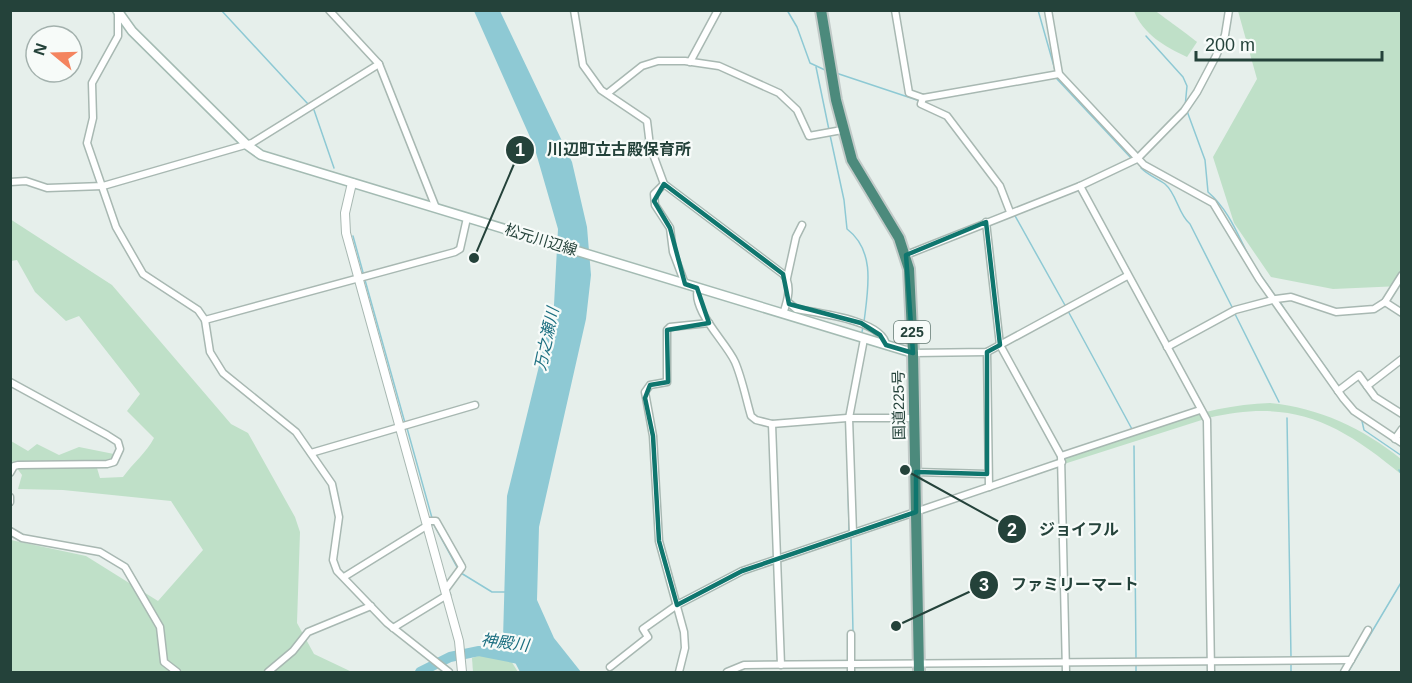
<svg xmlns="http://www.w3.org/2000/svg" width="1412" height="683" font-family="Arial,'Noto Sans JP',sans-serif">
  <rect width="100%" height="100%" fill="#e6efeb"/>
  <g fill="#bfe0c8">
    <path d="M1134 11C1140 10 1149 9 1154 10 1157 12 1195 40 1197 42L1187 57C1165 47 1143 34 1134 11Z"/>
    <polygon points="1238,11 1401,11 1401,286 1333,289 1271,277 1234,223 1213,157 1257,79"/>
    <path d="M10 219 112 285 231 424 248 433 295 517 300 532 297 623 314 654 352 672H11V540L86 556 158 601 203 550 171 501 63 490 18 489 22 475 11 460V441L28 451 37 444 59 455 79 447 114 454 111 460 97 468 100 478 123 477C133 463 146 453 154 438L127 411 140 394 79 316 66 321 35 292 17 260 11 261Z"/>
    <path d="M1270 403C1319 408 1363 428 1401 459L1402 475C1338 422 1292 398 1208 418L1064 464 1066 458C1131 436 1200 405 1270 403Z"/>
    <polygon points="503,648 518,672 473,672 472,658"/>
  </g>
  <polygon fill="#8ec9d4" points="474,11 500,11 572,162 587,227 591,275 586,319 539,527 537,600 554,638 581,672 520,672 503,639 507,496 554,305 558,229 534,146"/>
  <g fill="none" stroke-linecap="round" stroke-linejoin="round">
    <g stroke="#8ec9d4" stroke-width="1.5">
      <polyline points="221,10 308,104"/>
      <polyline points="787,10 797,27 810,63 825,70"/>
      <polyline points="1038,10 1055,70"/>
      <polyline points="1146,36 1183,77 1187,86 1185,107"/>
      <polyline points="816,67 829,130"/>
      <polyline points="836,73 920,101"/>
      <polyline points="1057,79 1131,158"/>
      <polyline points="314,110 334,168"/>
      <path d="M1187 111 1205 160 1208 192C1231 212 1239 239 1253 264 1260 275 1268 285 1275 296"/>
      <path d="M830 135 844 200 847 229C876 251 868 289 864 322"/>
      <path d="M1141 168C1149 176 1157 178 1165 184 1177 194 1178 214 1190 224L1232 307"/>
      <polyline points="1005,192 1012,210"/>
      <polyline points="1014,214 1066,307"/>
      <polyline points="353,236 364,276"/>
      <polyline points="365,280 405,423"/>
      <polyline points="1280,302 1290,318"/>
      <polyline points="1068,311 1133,431"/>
      <polyline points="1234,312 1279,402"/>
      <polyline points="862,332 863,327"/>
      <polyline points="1310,346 1329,372"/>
      <polyline points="858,356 860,345"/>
      <polyline points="1287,418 1291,657"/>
      <polyline points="1362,421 1364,430 1402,456"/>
      <polyline points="407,428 432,518"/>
      <polyline points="1134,446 1136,658"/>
      <polyline points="1399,470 1402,475"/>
      <polyline points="848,482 849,530"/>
      <polyline points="433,523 458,569"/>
      <polyline points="851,538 853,632"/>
      <polyline points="461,573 492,592 505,592"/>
      <polyline points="1291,662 1291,672"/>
      <polyline points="1136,665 1136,672"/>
      <polyline points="1348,672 1402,581"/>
    </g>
    <polyline stroke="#8ec9d4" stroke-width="10" points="420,672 450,657 479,651 524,660"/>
    <defs>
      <g id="minor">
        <polyline points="329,10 379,64 436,208"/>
        <path d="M574 10 583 65 601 90 647 121 650 146 664 184 783 274C793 285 787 302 783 314"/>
        <polyline points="895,10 909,93 923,98 1059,74"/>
        <polyline points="1048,10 1059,74 1144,165 1213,203 1259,279 1343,398 1354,411 1402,443"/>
        <polyline points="118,12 118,36 92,83 93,118 87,143 116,227 143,274 198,310 205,320 210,352 223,373 296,432 332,484 339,517 333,560 337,571 387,623 449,672"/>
        <polyline points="690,62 718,10"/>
        <polyline points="608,93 642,66 658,61 685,61 719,66 779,93 797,110 809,136 842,130"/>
        <polyline points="923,98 921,104 947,116 1000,186 1010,212"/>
        <polyline points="10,182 26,181 47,188 103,186 252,143 379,64"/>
        <polyline points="664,184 654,194 655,205 670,228 673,252 685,284"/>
        <polyline points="1080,186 1207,420 1211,672"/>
        <polyline points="986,222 1000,345 1061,456 1066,672"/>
        <polyline points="906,255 1080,186 1137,159 1184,111 1197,92 1216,56 1225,35 1229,10"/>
        <polyline points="787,278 796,237 802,225"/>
        <path d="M698 288C691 310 726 342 735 362 742 378 746 399 751 416L756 420 772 424 847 418H915"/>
        <polyline points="1385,302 1402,313"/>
        <path d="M789 303 796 309C817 313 883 320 886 345"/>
        <polyline points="205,320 455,252 460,249 467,218"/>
        <polyline points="1167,347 1235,310 1276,299 1291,297 1336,312 1374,309 1385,302 1402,275"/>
        <polyline points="987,352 989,487"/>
        <polyline points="913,353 987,352 1127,276"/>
        <polyline points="10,382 107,435 118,442 120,449 114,462 107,464 18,465 14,466 10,473"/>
        <polyline points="1367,386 1402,359"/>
        <polyline points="1338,391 1359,375 1375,397 1402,414"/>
        <polyline points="772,424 781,665"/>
        <polyline points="1395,439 1402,429"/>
        <polyline points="311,453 475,405"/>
        <polyline points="1061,456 1200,410"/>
        <polyline points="916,472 987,474"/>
        <polyline points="10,497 10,502"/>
        <polyline points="427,521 436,521 462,567 445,590"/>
        <polyline points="10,531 22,538 100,552 125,567 160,627 164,662 177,672"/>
        <polyline points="853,533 849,418 864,339"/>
        <polyline points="344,577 428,525"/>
        <polyline points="393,628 447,595"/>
        <polyline points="851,634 851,672"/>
        <polyline points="610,667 648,637 643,629 677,605 742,571 1062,462"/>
        <polyline points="268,672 293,651 308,632 371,606"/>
        <polyline points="679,672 685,648 684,632 659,541 653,436 645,392 650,385 667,382 667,330 670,327 709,323"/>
        <polyline points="727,672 744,665 1351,660"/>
        <polyline points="1344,672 1368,630"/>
      </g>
      <polyline id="tertiary" points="352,183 345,213 346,233 459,641 462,672"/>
      <polyline id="secondary" points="117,10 132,31 247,145 261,155 913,353"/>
      <polyline id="trunk" points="821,10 836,100 852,160 899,238 909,269 913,353 919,672"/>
    </defs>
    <use href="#minor" stroke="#a8b8b2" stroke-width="9"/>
    <use href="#tertiary" stroke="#a8b8b2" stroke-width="10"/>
    <use href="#secondary" stroke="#a4bbb3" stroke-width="11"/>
    <use href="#trunk" stroke="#c2cac8" stroke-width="14"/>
    <use href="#minor" stroke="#fff" stroke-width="6"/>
    <use href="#tertiary" stroke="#fff" stroke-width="8"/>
    <use href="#secondary" stroke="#fff" stroke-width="8"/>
    <use href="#trunk" stroke="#4c8a7c" stroke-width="10"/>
  </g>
  <path fill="none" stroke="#0f766e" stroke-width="4.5" stroke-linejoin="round" d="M664 184 783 274 789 304 861 323 880 335 886 345 913 353 906 255 986 222 1000 345 987 352V474L916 472V512L742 571 677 605 659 541 653 436 645 398 650 385 668 382 667 330 709 323 697 288 685 284 670 228 654 201Z"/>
  <g text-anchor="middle" stroke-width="4.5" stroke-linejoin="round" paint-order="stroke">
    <rect fill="#f7fbf9" stroke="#637a73" stroke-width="1.5" x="894" y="321" width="36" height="22" rx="4.5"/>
    <g font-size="14" font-weight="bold" fill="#24423a">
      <text x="912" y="337">225</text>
    </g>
    <g font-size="15" fill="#24423a" stroke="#f7fbf9">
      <text transform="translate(541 240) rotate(17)" y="5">松元川辺線</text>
      <text transform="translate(899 405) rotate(-91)" y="5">国道225号</text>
    </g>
    <g font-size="16" font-style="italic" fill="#1c6f80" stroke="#f7fbf9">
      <text transform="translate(546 339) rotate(-78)" y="6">万之瀬川</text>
      <text transform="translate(505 642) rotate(7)" y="6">神殿川</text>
    </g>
  </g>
  <path fill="none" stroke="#24423a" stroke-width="2" d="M474 258L520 150M905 470L1012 529M896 626L984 585"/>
  <g fill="#24423a" stroke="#f7fbf9" stroke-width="2">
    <circle cx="474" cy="258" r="6"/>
    <circle cx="905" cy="470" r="6"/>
    <circle cx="896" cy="626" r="6"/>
    <circle cx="520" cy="150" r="15"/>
    <circle cx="1012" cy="529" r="15"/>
    <circle cx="984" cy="585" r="15"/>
  </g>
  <g font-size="18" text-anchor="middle" font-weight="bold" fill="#fff">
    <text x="520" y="156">1</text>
    <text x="1012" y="536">2</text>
    <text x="984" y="591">3</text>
  </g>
  <g font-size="16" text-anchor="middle" font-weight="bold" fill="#24423a" stroke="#f7fbf9" stroke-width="4.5" stroke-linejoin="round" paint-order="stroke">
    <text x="619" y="155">川辺町立古殿保育所</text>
    <text x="1079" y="535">ジョイフル</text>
    <text x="1075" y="590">ファミリーマート</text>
  </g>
  <rect width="1412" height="683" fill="none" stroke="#24423a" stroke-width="24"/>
  <g transform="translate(54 54) rotate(289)"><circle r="28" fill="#f7fbf9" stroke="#a3b1ad" stroke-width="1.5"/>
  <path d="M0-4.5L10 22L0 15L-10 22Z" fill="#f4845f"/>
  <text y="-9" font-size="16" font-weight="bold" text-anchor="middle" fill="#24423a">N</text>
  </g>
  <path d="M1196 51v9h186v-9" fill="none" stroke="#24423a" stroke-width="3"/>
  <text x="1205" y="51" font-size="18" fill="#24423a" stroke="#f7fbf9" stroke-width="4.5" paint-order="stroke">200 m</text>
</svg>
